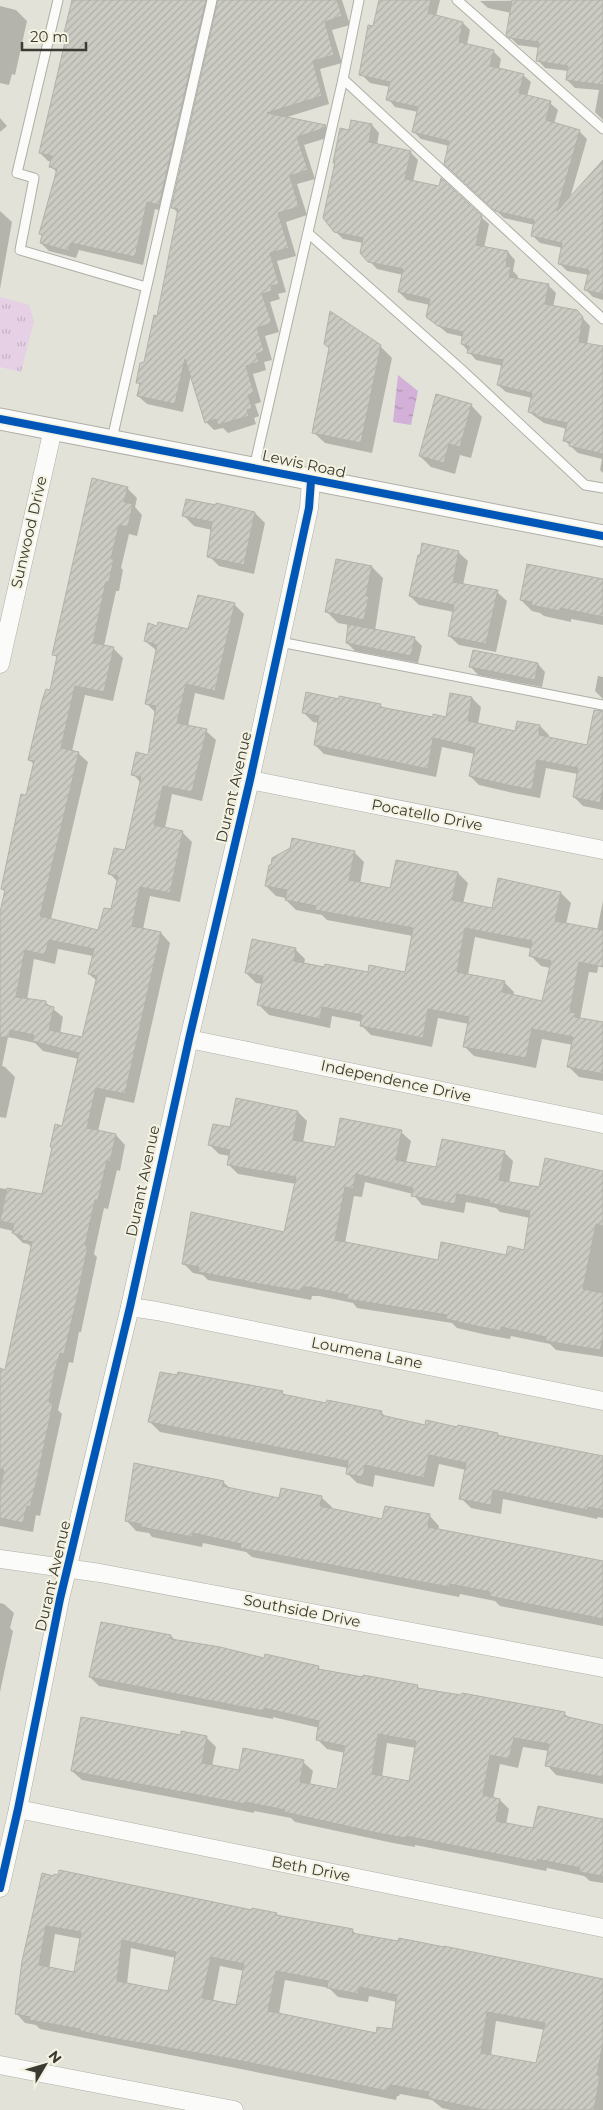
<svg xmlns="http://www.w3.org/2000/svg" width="603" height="2110" font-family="Montserrat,sans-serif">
  <defs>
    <pattern id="park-tufts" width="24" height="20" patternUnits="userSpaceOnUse" patternTransform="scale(1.25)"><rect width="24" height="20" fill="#e5d0e6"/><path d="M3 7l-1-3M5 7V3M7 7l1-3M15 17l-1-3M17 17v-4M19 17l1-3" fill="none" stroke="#c5b3c6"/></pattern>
    <pattern id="water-ripples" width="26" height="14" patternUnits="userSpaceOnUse" patternTransform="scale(1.25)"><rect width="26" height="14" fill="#d2b0d7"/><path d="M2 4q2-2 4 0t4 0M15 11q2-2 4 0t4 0" fill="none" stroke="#ac90af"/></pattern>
    <pattern id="building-hatch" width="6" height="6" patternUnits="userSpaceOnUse" patternTransform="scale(1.25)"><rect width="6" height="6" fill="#cbcbc3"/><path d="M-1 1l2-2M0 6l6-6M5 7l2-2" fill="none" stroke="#afafa8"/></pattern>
  </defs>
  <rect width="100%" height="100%" fill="#e2e2d8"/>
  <polygon fill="url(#park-tufts)" points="0,297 29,305 34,321 21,372 0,367"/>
  <polygon fill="url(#water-ripples)" points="398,375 418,391 411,425 393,422"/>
  <g fill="#0003" fill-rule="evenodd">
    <polygon points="72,0 342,0 350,25 332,30 342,63 320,69 329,104 284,118 325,126 334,135 333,136 304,145 315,179 297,184 307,215 286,222 296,256 277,261 286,292 278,294 280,299 270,302 279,332 265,336 272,360 264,362 266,370 253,374 261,402 255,404 259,416 254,418 256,424 228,433 223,428 214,430 206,422 191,375 183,412 147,404 138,396 141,385 138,383 158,317 179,214 172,207 220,0 214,7 167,212 155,209 143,265 79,250 76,258 49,251 41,243 43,236 40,234 57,173 51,166 52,162 48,161 40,153 66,43 64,41"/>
    <polygon points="380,0 440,0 436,16 463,23 470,30 467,45 493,51 501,59 499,69 523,75 531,82 527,96 550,103 558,110 554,124 579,131 587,139 570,198 603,162 603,300 593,297 586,290 589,275 567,271 559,263 563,248 540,243 532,235 535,225 504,218 453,171 449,146 421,139 414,132 418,112 395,107 388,99 390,87 370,83 363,76"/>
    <polygon points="603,0 603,120 595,112 599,90 575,88 567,80 568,71 545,68 538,60 539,48 518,45 508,35 511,13 488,8 480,1"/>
    <polygon points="0,6 16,10 27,21 15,75 12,74 9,85 0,83"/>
    <polygon points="0,118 7,126 0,132"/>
    <polygon points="352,121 372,125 379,133 377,145 410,152 418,160 413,182 481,217 489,224 484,248 508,252 515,260 513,271 518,276 517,280 548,285 556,293 553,307 576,311 590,326 587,345 603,348 603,473 600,470 602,459 578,453 564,440 567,429 544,423 529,412 532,398 506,392 498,385 503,366 476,360 462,344 464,337 447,333 428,317 430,305 407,300 399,292 403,275 377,269 361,252 363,243 343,239 335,231 336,164 334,162 350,131"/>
    <polygon points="0,211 12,222 0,289"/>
    <polygon points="380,346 392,358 372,453 325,443 313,432"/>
    <polygon points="471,405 482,417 471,458 460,455 455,474 431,467 420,456"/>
    <path d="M127 488 137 498 135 507 142 515 137 536 129 534 121 568 123 570 119 591H116L104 646 113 648 123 658 113 701 85 695 72 751 78 753 88 762 51 919 99 931 112 911 118 882 110 874 126 852 141 783 133 774 149 756 156 713 146 703 157 651 145 641 158 627 189 630 234 604 244 614 224 700 195 693 188 726 206 731 216 740 202 801 172 794 165 828 182 832 192 842 180 902 150 896 143 929 161 933 170 943 134 1103 106 1097 98 1131 116 1135 125 1145 120 1171 117 1170 108 1209 104 1208 94 1254 97 1257 81 1332H79L73 1363 69 1362 65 1380 58 1410 62 1414 40 1516 36 1515 33 1532 0 1526V1370L6 1371 32 1248 28 1244 23 1243 13 1233V1231L0 1228V1188L43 1196 63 1128 79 1059 43 1051 35 1043 8 1037 2 1066 5 1067 15 1077 6 1118 0 1117V918L6 892 2 889 34 765 30 760 51 691 58 659 54 654ZM58 949 93 956 89 974 97 981 83 1038 60 1034 63 1017 46 1003 27 1000 34 959 55 964Z"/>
    <polygon points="255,513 265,523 254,574 219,566 209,556 212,530 194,526 184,516"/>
    <polygon points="458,552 468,561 463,585 497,592 507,601 496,652 459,645 449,636 454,612 419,605 410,596"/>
    <polygon points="372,567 383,578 375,631 414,638 422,646 418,663 355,651 347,643 349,625 338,623 327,612"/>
    <polygon points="603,580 603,625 571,619 571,622 544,616 540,613 532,611 521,600"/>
    <polygon points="538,664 545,672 542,687 478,675 471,667"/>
    <polygon points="598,676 603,677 603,699 595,691"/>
    <polygon points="472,698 481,707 478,724 516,732 540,726 549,735 548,738 588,746 603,741 603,810 583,806 574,797 578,774 546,768 540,798 513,793 479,785 470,776 475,754 442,747 436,777 324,754 315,745 319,723 313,722 304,713 340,700 380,705 385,709 434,719 447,718"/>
    <path d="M354 852 364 862 360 884 391 890 458 873 468 883 463 904 493 910 561 893 571 903 566 924 597 930 603 901V963L599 962 597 973 589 972 580 1019 603 1023V1081L579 1077 569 1067 573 1045 542 1039 536 1068 474 1056 464 1046 469 1024 438 1018 432 1047 371 1035 361 1025 362 1022 332 1016 330 1028 269 1015 259 1005 263 984 256 983 246 973 295 949 305 959 304 964 369 973H406L413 936 327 920 322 915 296 910 286 900V898L276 896 266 886ZM475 937 532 949 531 956 541 966 550 968 543 1002 513 996 514 992 504 982 468 975Z"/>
    <path d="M298 1112 307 1121 303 1143 336 1149 401 1132 411 1141 406 1163 437 1169 504 1152 513 1161 509 1183 540 1189 603 1172V1357L556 1350 550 1344 511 1336 510 1339 487 1335 457 1328 452 1323 357 1308 353 1303 319 1296H312L311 1300 208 1280 203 1275 193 1273 184 1264 285 1233 296 1184 238 1174 229 1165 230 1156 219 1154 210 1145 231 1129ZM365 1182 413 1194 422 1205 464 1213 466 1202 496 1208 500 1212 530 1218 525 1252 507 1256 439 1262 345 1243 354 1196 362 1197Z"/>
    <polygon points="282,1392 285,1396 327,1405 381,1412 388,1419 426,1427 427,1422 497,1434 501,1437 603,1459 603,1518 598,1517 597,1519 503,1499 501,1514 471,1508 461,1498 466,1470 439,1464 434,1487 375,1475 373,1487 357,1483 347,1473 348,1468 160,1432 150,1422"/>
    <polygon points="223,1482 231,1489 280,1500 321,1497 332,1507 331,1510 383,1520 429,1515 439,1526 438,1530 603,1563 603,1626 500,1606 495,1601 460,1594 459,1597 252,1557 246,1552 203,1543 202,1547 152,1537 149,1533 136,1531 126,1520"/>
    <polygon points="0,1603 4,1604 14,1613 10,1628 13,1631 0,1692"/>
    <path d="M171 1636 176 1641 265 1659 318 1667 322 1671 417 1686 421 1690 564 1713 570 1719 603 1726V1784L556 1775 547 1765 549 1751 523 1747 518 1768 500 1764 493 1799 500 1800 509 1809 506 1824 534 1829 603 1820V1883L590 1881 584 1876 547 1868 546 1871 415 1845V1847L393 1843 295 1822 291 1818 254 1811V1813L82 1780 72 1771 182 1737H206L216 1747 212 1766 240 1771 303 1762 313 1771 310 1785 338 1790 345 1753 327 1749 318 1740 320 1728 273 1717V1719L99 1686 90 1677ZM387 1743 416 1748 410 1782 382 1777Z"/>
    <path d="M43 1875 253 1912 276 1914 279 1916 352 1930 357 1935 603 1980V2110H451L442 2108 432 2100 400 2094 399 2096H397L396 2100 40 2029 36 2025 25 2023 16 2013ZM55 1934 81 1939 75 1973 49 1969ZM131 1948 176 1958 169 1992 127 1984ZM220 1966 244 1971 237 2006 213 2002ZM285 1980 329 1988 338 1997 368 2002 369 1996 397 2002 393 2031 376 2034 279 2014ZM496 2021 545 2030 537 2064 491 2056Z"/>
  </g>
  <g fill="url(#building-hatch)" stroke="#b2b2aa" fill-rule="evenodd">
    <polygon points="72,0 206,0 159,205 147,202 135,257 71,243 68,251 40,243 42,235 39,234 57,169 49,167 52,156 39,153 65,42 62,41"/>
    <polygon points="218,0 337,0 342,16 325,22 334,55 313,61 322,96 267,113 326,125 325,128 297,137 308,170 290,176 299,207 278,213 289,248 270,253 279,284 271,286 272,291 262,294 272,323 257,328 264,351 256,354 259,362 246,366 254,393 248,395 252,408 247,410 249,416 218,425 216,419 205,423 185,359 175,404 137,396 140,383 136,383 140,363 144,362 154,315 157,316 178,209 171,208"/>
    <polygon points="379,0 431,0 428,13 463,22 459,42 494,50 490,66 524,74 519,93 551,101 546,120 580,130 557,211 603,160 603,294 584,290 589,270 558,264 562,243 531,236 534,220 495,211 444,164 449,141 412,132 418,107 386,100 390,82 359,75 368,25 373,26"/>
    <polygon points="512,0 603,0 603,85 566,80 568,66 536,61 539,42 509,38 506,35"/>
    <polygon points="351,120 372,124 369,142 411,151 405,179 439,186 441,178 482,216 476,245 508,251 506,266 511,267 509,277 549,284 545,304 577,310 583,317 579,342 603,346 603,454 569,446 570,442 563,441 567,423 535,416 536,414 528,412 532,393 497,385 503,360 467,353 469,346 461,344 463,332 438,326 426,317 430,299 398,292 403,269 368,262 360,253 363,238 334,232 323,218 335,162 333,163 340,128 349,130"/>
    <polygon points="330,311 381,345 361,443 312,433 329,348 324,344"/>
    <polygon points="436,394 472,404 460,447 449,444 444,463 419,456"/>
    <path d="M92 478 128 487 124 502 133 504 128 527 119 525 111 559H114L109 582H106L93 643 114 647 104 692 75 686 61 748 79 752 40 916 98 930 104 908 111 909 118 876 108 874 114 848 125 850 141 777 131 775 136 752 148 755 156 706 145 704 157 645 144 641 148 623 157 626 158 622 188 629 198 595 235 603 215 691 186 684 177 723 207 729 192 792 163 786 154 825 183 831 170 893 140 887 132 926 161 932 125 1094 96 1088 87 1128 116 1134 110 1162 107 1161 98 1200H95L85 1246H88L78 1294 64 1354 60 1353 55 1370 49 1402 53 1403 38 1475 30 1507 27 1506 23 1523 0 1518V1490L4 1470 0 1469V1368L5 1370 32 1242 22 1240V1236L12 1233 14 1224 0 1221 7 1188 42 1194 52 1147H50L55 1124 62 1126 79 1053 32 1041 34 1035 10 1030 9 1037H0V912L5 890 1 889 21 794 26 795 34 761 28 760 42 701 46 689 50 690 57 656 52 655ZM49 940 94 949 88 974 97 976 82 1037 49 1030 54 1007 46 1005V1001L16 997 25 950 45 955Z"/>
    <polygon points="186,499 216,505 216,503 255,512 244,565 207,557 212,522 182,516"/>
    <polygon points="422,543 459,551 453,582 498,590 486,644 448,636 454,605 409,596 418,555 420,555"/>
    <polygon points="336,559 372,566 366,596 369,596 364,620 325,612"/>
    <polygon points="527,564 603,579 603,617 560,608 560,611 531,605 532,602 520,600"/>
    <polygon points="348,624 415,637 411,656 346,643"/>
    <polygon points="473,650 538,663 535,680 469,667"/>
    <polygon points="306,692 339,699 339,696 381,704 380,707 433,717 433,714 446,717 450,693 472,697 468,721 515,731 517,721 540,725 539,735 587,745 594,710 603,711 603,789 600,803 573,797 578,768 537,760 532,790 503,784 469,776 475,748 433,738 428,769 314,745 319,716 302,713"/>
    <path d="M292 838 355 851 349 880 390 888 396 860 458 872 452 900 492 908 498 878 561 892 555 921 603 930V967L579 962 570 1012 576 1013 575 1017 603 1022V1074L567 1067 573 1037 532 1029 526 1058 463 1047 469 1017 428 1009 423 1038 360 1026 362 1015 322 1007 320 1019 257 1005 263 976 245 973 252 939 296 948 294 961 324 967 325 964 368 972 369 965 405 972 413 928 315 910 316 906 285 900 287 890 265 886 269 865H271L272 858 290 848ZM465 928 532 941 529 956 551 961 542 1001 502 992 505 981 457 972Z"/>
    <path d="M236 1098 298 1111 293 1140 335 1147 340 1118 402 1130 396 1160 436 1167 442 1139 505 1151 499 1180 539 1187 545 1158 603 1171V1226L596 1224 583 1289 603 1293V1339L600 1350 546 1341V1337L501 1327V1331L476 1326 446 1319 447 1315 347 1299 348 1295 309 1287H303L302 1291 247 1282V1281L198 1272 199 1267 182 1264 191 1212 284 1232 296 1177 227 1165 230 1150 208 1145 213 1124 230 1127ZM356 1174 413 1188 411 1196 455 1204 457 1194 490 1200 489 1203 530 1211 524 1250 508 1246 506 1255 441 1242 438 1260 335 1240 345 1187 353 1189Z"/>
    <polygon points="160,1372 177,1375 178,1372 283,1391 282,1394 326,1403 327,1400 382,1411 381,1415 425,1425 426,1420 457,1427 458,1425 498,1433 497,1435 603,1456 603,1510 588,1507 587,1510 493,1490 491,1505 459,1499 466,1463 429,1455 424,1478 365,1465 363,1477 346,1474 348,1461 148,1422"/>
    <polygon points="134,1463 224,1481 222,1486 279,1498 281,1488 322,1496 320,1506 382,1519 385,1506 430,1514 428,1527 603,1561 603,1619 489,1596 490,1592 450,1584 449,1587 240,1548 241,1544 193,1533 192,1537 141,1527 141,1524 125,1521"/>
    <path d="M101 1622 171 1635V1639L220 1647 264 1658 265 1654 319 1666 318 1669 363 1677V1675L418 1685 417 1688 461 1695 462 1693 565 1712 564 1716 603 1725V1777L545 1766 549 1744 514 1738 509 1759 490 1755 483 1795 500 1799 496 1821 533 1828 538 1806 603 1819V1876L579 1872 580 1868 537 1859V1862L406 1836V1838L382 1834 284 1812 285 1810 245 1802V1804L71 1771 81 1717 181 1735V1731L207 1736 202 1763 239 1770 243 1748 304 1760 300 1782 337 1789 345 1746 316 1740 319 1721 264 1708V1711L89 1677ZM378 1734 416 1741 409 1781 372 1774Z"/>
    <path d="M59 1870 252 1910V1908L277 1913 276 1915 353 1929 352 1933 398 1941 399 1938 444 1947V1946L603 1979V2043L597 2075 600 2076 594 2110H485L432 2099 428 2097 429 2092 391 2085 390 2088 387 2087V2091L363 2086 232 2059 112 2038 80 2031V2029L29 2020 30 2017 15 2014 22 1961 42 1873 54 1876V1874L58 1875ZM46 1926 81 1932 74 1972 39 1965ZM122 1940 176 1952 168 1991 117 1981ZM211 1957 244 1964 236 2005 202 1998ZM276 1971 328 1981 327 1988 358 1994 359 1987 397 1995 392 2029 377 2027 376 2033 268 2011ZM487 2012 545 2023 536 2063 481 2053Z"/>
  </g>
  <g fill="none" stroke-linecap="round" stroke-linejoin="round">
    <defs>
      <g id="service">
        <polyline points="58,0 17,173 34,178 20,250 146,287"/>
        <polyline points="359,0 343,79 603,319"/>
        <polyline points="457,0 603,129"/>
        <polyline points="308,233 461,369 585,485 603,488"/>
        <polyline points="112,439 212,0"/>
        <polyline points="254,468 343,79"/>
        <polyline points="280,642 603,705"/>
      </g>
      <g id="minor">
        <polyline points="0,664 53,429"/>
        <polyline points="250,780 603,850"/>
        <polyline points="189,1039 603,1124"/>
        <polyline points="130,1307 157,1311 603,1401"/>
        <polyline points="0,1559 100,1573 603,1668"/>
        <polyline points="18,1809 603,1928"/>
        <polyline points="0,1888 18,1809 60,1599 130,1307 189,1039 250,780 309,508 311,481"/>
        <polyline points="0,2065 234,2110"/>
      </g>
      <polyline id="tertiary" points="0,419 603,536"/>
    </defs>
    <use href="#service" stroke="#afafa8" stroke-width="11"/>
    <use href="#minor" stroke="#afafa8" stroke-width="19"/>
    <use href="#tertiary" stroke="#afafa8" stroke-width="23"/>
    <use href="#service" stroke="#fbfbf9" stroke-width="9"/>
    <use href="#minor" stroke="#fbfbf9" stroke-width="18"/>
    <use href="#tertiary" stroke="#fbfbf9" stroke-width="21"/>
    <defs>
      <g id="cycleway">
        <polyline points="0,419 603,536"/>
        <polyline points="0,1888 18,1809 60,1599 130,1307 189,1039 250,780 309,508 311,481"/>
      </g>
    </defs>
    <use href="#cycleway" stroke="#f4f2e0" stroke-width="11"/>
    <use href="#cycleway" stroke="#0057b8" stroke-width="8"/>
  </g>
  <g text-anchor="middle" stroke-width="4" stroke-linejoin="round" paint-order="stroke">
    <g font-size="15" fill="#3b3a33" stroke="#f4f2e0">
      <text transform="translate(304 464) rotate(12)" y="5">Lewis Road</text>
      <text transform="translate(29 532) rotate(-77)" y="5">Sunwood Drive</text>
      <text transform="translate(234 787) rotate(-77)" y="5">Durant Avenue</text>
      <text transform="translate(427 815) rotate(11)" y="5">Pocatello Drive</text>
      <text transform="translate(396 1081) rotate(12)" y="5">Independence Drive</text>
      <text transform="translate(143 1181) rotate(-78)" y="5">Durant Avenue</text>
      <text transform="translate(367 1353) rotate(11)" y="5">Loumena Lane</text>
      <text transform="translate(53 1576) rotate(-77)" y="5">Durant Avenue</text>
      <text transform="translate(302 1611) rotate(11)" y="5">Southside Drive</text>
      <text transform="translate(311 1869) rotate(11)" y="5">Beth Drive</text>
    </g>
  </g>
  <g transform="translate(45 2065) rotate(52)" stroke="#f4f2e0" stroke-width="4" paint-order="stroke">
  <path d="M0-4L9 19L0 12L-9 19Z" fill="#3b3a33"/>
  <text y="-8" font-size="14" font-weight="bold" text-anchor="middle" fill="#3b3a33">N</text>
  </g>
  <path d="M22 42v8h64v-8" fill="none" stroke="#3b3a33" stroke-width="2.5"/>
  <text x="30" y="42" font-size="15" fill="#3b3a33" stroke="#f4f2e0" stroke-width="4" paint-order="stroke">20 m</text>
</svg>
